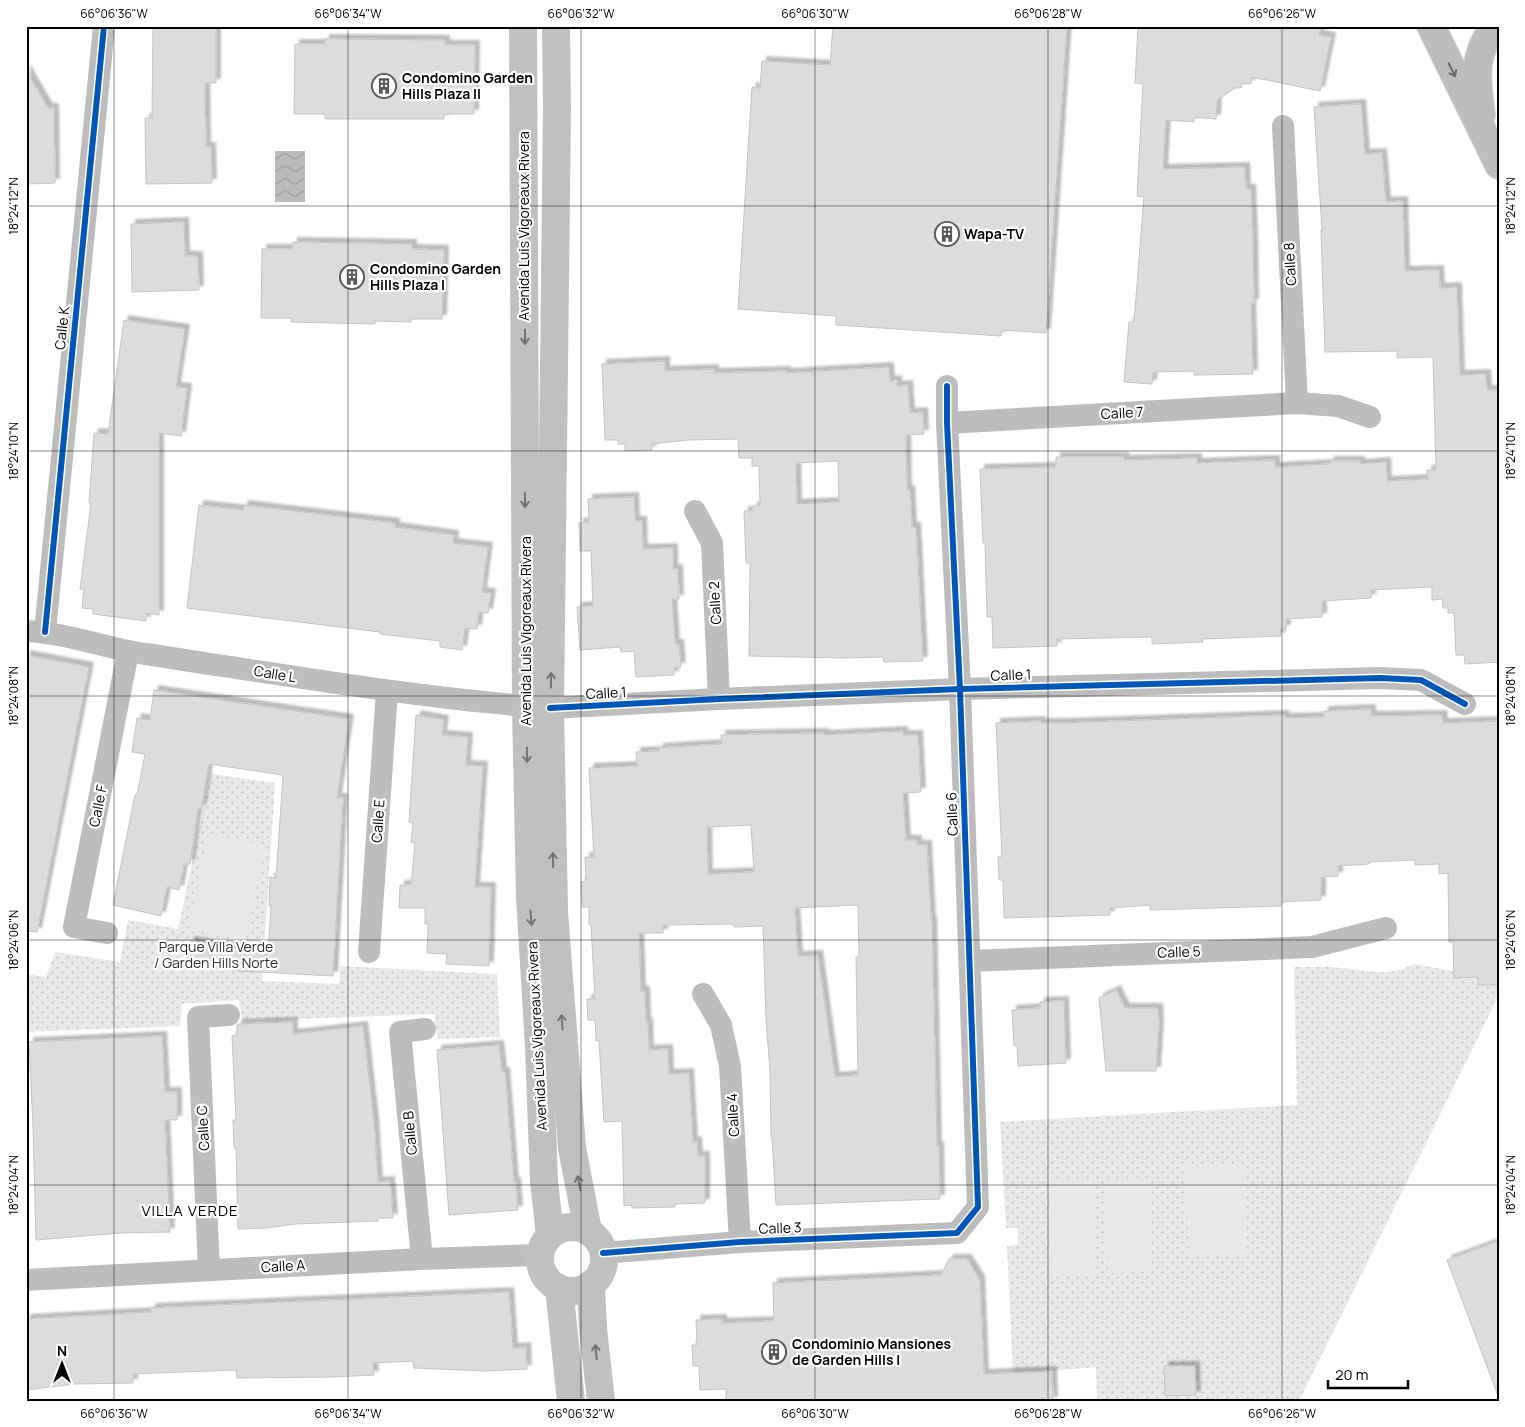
<svg xmlns="http://www.w3.org/2000/svg" width="1525" height="1427" font-family="Manrope,sans-serif">
  <defs>
    <pattern id="park-dots" width="8" height="8" patternUnits="userSpaceOnUse" patternTransform="scale(1.25)"><rect width="8" height="8" fill="#e9e9e9"/><path d="M2 2h.1M6 6h.1" fill="none" stroke="#c6c6c6" stroke-width="1.8" stroke-linecap="round"/></pattern>
    <pattern id="water-waves" width="16" height="10" patternUnits="userSpaceOnUse" patternTransform="scale(1.25)"><rect width="16" height="10" fill="#bbb"/><path d="M0 5q4-4 8 0t8 0" fill="none" stroke="#9f9f9f"/></pattern>
    <filter id="shadow"><feDropShadow dx="4.5" dy="-4.5" stdDeviation="1" flood-color="#0004"/></filter>
  </defs>
  <rect width="100%" height="100%" fill="#fff"/>
  <g fill="url(#park-dots)">
    <polygon points="211,774 275,783 262,981 339,984 340,966 497,974 500,1037 438,1039 434,1014 242,1021 239,1000 182,1004 180,1026 26,1032 26,974 46,977 55,952 120,962 128,920 178,929"/>
    <path d="M1414 964 1499 979V995L1299 1401H1097L1096 1367 1052 1371 1013 1373 1007 1246 1018 1245V1228H1006L1000 1122 1297 1105 1294 967C1309 967 1325 966 1341 968 1369 970 1386 978 1414 964Z"/>
  </g>
  <g fill="#e9e9e9">
    <polygon points="208,834 265,845 246,940 189,929"/>
    <polygon points="1245,1166 1247,1254 1189,1255 1186,1167"/>
    <polygon points="1149,1178 1152,1271 1108,1273 1105,1180"/>
    <polygon points="1093,1181 1096,1274 1052,1276 1049,1182"/>
  </g>
  <rect fill="url(#water-waves)" x="275" y="151" width="30" height="51"/>
  <g fill="#dcdcdc" stroke="#c4c4c4" fill-rule="evenodd" filter="url(#shadow)">
    <polygon points="153,26 216,26 216,83 205,83 206,147 211,147 212,183 146,184 145,118 152,118"/>
    <polygon points="833,26 1067,26 1046,333 1002,330 1001,336 836,325 836,316 738,309 752,87 760,88 762,61 830,65"/>
    <polygon points="1138,26 1321,26 1319,35 1331,37 1320,91 1252,77 1251,84 1242,83 1241,88 1235,88 1217,100 1216,119 1194,117 1194,122 1166,120 1163,169 1245,167 1246,189 1251,189 1253,240 1254,303 1251,303 1253,374 1194,375 1194,371 1153,372 1152,384 1124,382 1129,322 1134,322 1144,197 1137,196 1143,84 1135,83"/>
    <polygon points="325,39 445,40 445,45 475,45 474,114 444,114 444,119 325,119 325,114 294,114 295,44 325,44"/>
    <polygon points="26,70 48,108 54,108 55,183 26,184"/>
    <polygon points="1361,104 1365,154 1382,153 1386,202 1403,201 1405,271 1439,270 1440,288 1457,287 1460,375 1486,374 1487,390 1499,390 1499,662 1465,664 1464,655 1456,655 1454,613 1448,613 1448,608 1443,608 1442,599 1432,600 1432,587 1371,590 1371,598 1322,601 1322,617 1286,619 1286,629 1280,629 1281,636 1202,639 1203,642 1152,644 1152,637 1057,639 1057,646 993,648 992,617 987,617 985,543 983,543 980,469 1056,467 1056,457 1124,457 1125,460 1197,458 1197,463 1275,460 1275,467 1330,464 1330,461 1360,461 1360,464 1386,462 1387,481 1428,479 1427,470 1436,470 1433,357 1397,358 1397,351 1325,352 1321,230 1322,230 1314,107"/>
    <polygon points="184,222 185,256 198,256 199,290 132,292 131,224"/>
    <polygon points="293,242 412,244 412,249 444,250 442,319 411,319 411,322 375,321 375,324 291,322 291,318 261,318 262,249 293,249"/>
    <polygon points="124,320 185,329 176,387 187,388 181,436 159,433 159,615 146,613 146,621 93,614 93,609 82,608 84,589 80,589 91,503 89,503 94,433 108,434"/>
    <path d="M665 361V371L714 369V373L786 371V373L889 367 890 381 897 380V386L908 385 910 413 923 412 924 434 906 435 907 490H910L912 527H916L917 545 923 661 884 662 883 657 843 658 749 656 750 563H746L744 511H753V506H760L759 466H752V458H739L738 439 688 440 651 444 652 450 625 451V444H618V440H605L602 364ZM838 461 839 502 797 504 796 463Z"/>
    <polygon points="634,497 635,521 642,521 643,549 673,548 673,569 678,569 679,599 672,599 675,644 679,644 681,667 674,667 674,675 636,677 634,651 621,652 620,647 580,650 577,607 593,606 591,551 580,551 579,523 589,522 588,499"/>
    <polygon points="199,505 243,510 244,505 395,523 395,527 454,535 453,543 488,547 482,592 491,593 488,613 479,612 477,629 465,628 462,650 440,647 440,641 380,634 380,632 187,608"/>
    <polygon points="26,655 89,667 37,932 26,931"/>
    <polygon points="154,690 349,719 337,798 343,798 333,976 239,971 187,961 190,941 268,955 271,906 269,906 270,877 276,878 283,775 209,764 201,809 198,809 190,864 184,864 179,890 167,887 161,916 113,905 135,795 137,795 145,754 132,752 137,718 150,720"/>
    <polygon points="1371,709 1371,716 1442,715 1443,723 1499,721 1499,985 1478,985 1478,977 1454,978 1453,942 1449,942 1448,873 1439,874 1439,864 1415,865 1415,860 1369,862 1369,864 1338,866 1338,876 1321,877 1321,900 1281,902 1281,906 1150,910 1150,905 1110,908 1110,915 1004,918 1003,880 999,880 998,857 1002,857 996,723 1041,721 1041,723 1063,723 1285,715 1285,718 1324,717 1324,711"/>
    <polygon points="416,715 444,720 442,735 468,737 466,765 483,766 475,887 491,887 489,966 446,964 447,954 427,953 428,924 425,924 425,908 399,908 400,885 411,885 415,843 411,842 413,823 409,822"/>
    <path d="M903 731V735H918L921 792 903 793 906 840H917V845H927L931 921H932L937 1146H939L940 1199 776 1205 772 1138H771L770 1072 766 1019 763 926 734 927 733 924 663 925V933H639L641 991H645L646 1023 648 1022 649 1050 668 1049 669 1074 689 1073 693 1142 697 1141 698 1156H705V1203L675 1204V1207L632 1208V1205L624 1206 622 1121 604 1122 599 1040 596 1041 595 1020H588L587 999H595L591 925H589V907H582L581 882 586 881 585 857H594L589 768 637 766 636 752 659 751V748L722 744 721 735 824 733V735ZM751 825 754 872 708 874 707 827ZM858 905 859 957H856L858 1075 835 1077 818 955 798 956 795 908Z"/>
    <polygon points="1116,990 1125,1008 1158,1008 1159,1025 1156,1071 1106,1071 1099,998"/>
    <polygon points="1064,1001 1066,1063 1018,1066 1017,1046 1014,1046 1012,1010 1040,1008 1040,1002"/>
    <polygon points="293,1022 293,1034 363,1026 374,1122 378,1182 390,1181 390,1188 391,1188 393,1218 378,1218 378,1221 295,1224 267,1228 238,1229 236,1148 234,1148 233,1120 236,1120 232,1036 237,1035 237,1025 238,1024"/>
    <polygon points="162,1036 165,1092 177,1092 177,1120 165,1120 170,1232 120,1233 36,1240 33,1127 29,1042"/>
    <polygon points="499,1045 502,1072 505,1072 514,1182 516,1182 518,1210 449,1215 437,1050"/>
    <polygon points="1499,1241 1499,1392 1497,1393 1447,1260"/>
    <polygon points="949,1259 967,1259 980,1280 984,1374 1052,1371 1053,1401 726,1401 726,1389 700,1390 699,1366 693,1366 692,1345 697,1345 696,1320 722,1319 722,1323 774,1321 773,1283 941,1275"/>
    <polygon points="509,1292 513,1348 526,1347 527,1369 486,1371 414,1368 413,1361 373,1363 374,1375 334,1377 237,1378 236,1370 182,1372 133,1374 133,1383 75,1384 26,1390 26,1319 151,1312 151,1308"/>
    <polygon points="1164,1366 1195,1366 1196,1395 1165,1396"/>
  </g>
  <g fill="none" stroke-linecap="round" stroke-linejoin="round">
    <defs>
      <g id="motorway">
        <polyline points="1431,26 1499,165"/>
        <path d="M1481 115C1477 79 1471 57 1495 26"/>
      </g>
    </defs>
    <use href="#motorway" stroke="#dbdbdb" stroke-width="30"/>
    <g stroke="#bdbdbd" stroke-width="22">
      <polyline points="1283,126 1297,403"/>
      <polyline points="947,423 1297,403 1338,406 1370,417"/>
      <polyline points="695,511 712,543 719,699"/>
      <path d="M26 631C67 633 105 648 145 654 272 673 398 695 526 706"/>
      <polyline points="45,632 104,26"/>
      <polyline points="550,708 719,699 960,689 1380,678 1421,680 1465,704"/>
      <polyline points="107,933 74,927 128,652"/>
      <polyline points="369,952 387,691"/>
      <polyline points="970,961 1312,947 1386,928"/>
      <polyline points="703,994 721,1025 730,1066 740,1242"/>
      <polyline points="603,1253 740,1242 957,1233 978,1207 960,689 947,423 947,386"/>
      <polyline points="422,1259 400,1032 425,1029"/>
      <polyline points="209,1270 198,1017 229,1015"/>
      <polyline points="26,1280 422,1259 540,1255"/>
    </g>
    <g stroke="#c0c0c0" stroke-width="28">
      <polyline points="523,26 526,706 530,897 539,1048 544,1181 550,1235"/>
      <polyline points="556,26 557,110 550,708 554,912 572,1148 588,1231"/>
      <circle cx="572" cy="1259" r="32"/>
      <polyline points="591,1284 593,1329 601,1401"/>
      <polyline points="559,1288 571,1401"/>
    </g>
    <use href="#motorway" stroke="#bdbdbd" stroke-width="28"/>
    <defs>
      <g id="cycleway">
        <polyline points="45,632 104,26"/>
        <polyline points="550,708 719,699 960,689 1380,678 1421,680 1465,704"/>
        <polyline points="603,1253 740,1242 957,1233 978,1207 960,689 947,423 947,386"/>
      </g>
    </defs>
    <use href="#cycleway" stroke="#fff" stroke-width="9"/>
    <use href="#cycleway" stroke="#0057b8" stroke-width="6"/>
  </g>
  <defs><path id="oneway-shaft" d="M-6 0H5M1.5-3L5.5 0L1.5 3" fill="none" stroke-width="1.6" stroke-linecap="round" stroke-linejoin="round" transform="scale(1.25)"/></defs>
  <use stroke="#686868" href="#oneway-shaft" transform="translate(1452 70) rotate(64)"/>
  <g stroke="#737373">
    <use href="#oneway-shaft" transform="translate(525 337) rotate(90)"/>
    <use href="#oneway-shaft" transform="translate(525 500) rotate(90)"/>
    <use href="#oneway-shaft" transform="translate(551 680) rotate(-89)"/>
    <use href="#oneway-shaft" transform="translate(527 755) rotate(89)"/>
    <use href="#oneway-shaft" transform="translate(553 860) rotate(-91)"/>
    <use href="#oneway-shaft" transform="translate(531 918) rotate(86)"/>
    <use href="#oneway-shaft" transform="translate(562 1022) rotate(-94)"/>
    <use href="#oneway-shaft" transform="translate(579 1183) rotate(-101)"/>
    <use href="#oneway-shaft" transform="translate(596 1352) rotate(-96)"/>
  </g>
  <path fill="none" stroke="#000" stroke-width="1" stroke-opacity="0.45" d="M114 26V1401M348 26V1401M581 26V1401M815 26V1401M1048 26V1401M1282 26V1401M26 206H1499M26 451H1499M26 696H1499M26 940H1499M26 1185H1499"/>
  <defs>
    <symbol id="building-ring" viewBox="-11 -11 22 22"><circle r="9.5" fill="#fff" stroke="#595959" stroke-width="1.5"/><path d="M-4-6H4V6H1V3H-1V6H-4ZM-2.5-4.3h1.7v1.8h-1.7ZM.8-4.3h1.7v1.8H.8ZM-2.5-1h1.7V.8h-1.7ZM.8-1h1.7V.8H.8Z" fill="#595959"/></symbol>
  </defs>
  <g fill-rule="evenodd">
    <use href="#building-ring" x="370" y="72" width="28" height="28"/>
    <use href="#building-ring" x="933" y="220" width="28" height="28"/>
    <use href="#building-ring" x="338" y="263" width="28" height="28"/>
    <use href="#building-ring" x="760" y="1338" width="28" height="28"/>
  </g>
  <g text-anchor="middle" stroke-width="4.5" stroke-linejoin="round" paint-order="stroke">
    <g font-size="14" font-weight="bold" fill="#000" stroke="#fff" text-anchor="start">
      <text x="402" y="83">Condomino Garden<tspan x="402" dy="16">Hills Plaza II</tspan></text>
      <text x="964" y="239">Wapa-TV</text>
      <text x="370" y="274">Condomino Garden<tspan x="370" dy="16">Hills Plaza I</tspan></text>
      <text x="792" y="1349">Condominio Mansiones<tspan x="792" dy="16">de Garden Hills I</tspan></text>
    </g>
    <g font-size="14" fill="#000" stroke="#fff">
      <text transform="translate(524 226) rotate(-90)" y="5">Avenida Luis Vigoreaux Rivera</text>
      <text transform="translate(1290 264) rotate(-93)" y="5">Calle 8</text>
      <text transform="translate(62 328) rotate(-84)" y="5">Calle K</text>
      <text transform="translate(1122 413) rotate(-3)" y="5">Calle 7</text>
      <text transform="translate(715 603) rotate(-93)" y="5">Calle 2</text>
      <text transform="translate(526 631) rotate(-90)" y="5">Avenida Luis Vigoreaux Rivera</text>
      <text transform="translate(275 674) rotate(9)" y="5">Calle L</text>
      <text transform="translate(1011 675) rotate(-2)" y="5">Calle 1</text>
      <text transform="translate(606 693) rotate(-3)" y="5">Calle 1</text>
      <text transform="translate(98 806) rotate(-79)" y="5">Calle F</text>
      <text transform="translate(952 814) rotate(-92)" y="5">Calle 6</text>
      <text transform="translate(378 821) rotate(-86)" y="5">Calle E</text>
      <text transform="translate(1179 952) rotate(-2)" y="5">Calle 5</text>
      <text transform="translate(537 1036) rotate(-93)" y="5">Avenida Luis Vigoreaux Rivera</text>
      <text transform="translate(733 1115) rotate(-93)" y="5">Calle 4</text>
      <text transform="translate(203 1128) rotate(-93)" y="5">Calle C</text>
      <text transform="translate(410 1133) rotate(-95)" y="5">Calle B</text>
      <text transform="translate(780 1228) rotate(-2)" y="5">Calle 3</text>
      <text transform="translate(283 1266) rotate(-3)" y="5">Calle A</text>
    </g>
    <g font-size="14" fill="#2e2e2e" stroke="#fff">
      <text x="216" y="952">Parque Villa Verde<tspan x="216" dy="16">/ Garden Hills Norte</tspan></text>
    </g>
    <g font-size="15" letter-spacing="1" fill="#000" stroke="#fff">
      <text x="190" y="1216">VILLA VERDE</text>
    </g>
  </g>
  <rect width="1525" height="1427" fill="none" stroke="#ffffff" stroke-width="55"/>
  <g transform="translate(62 1364)" stroke="#ffffff" stroke-width="4" paint-order="stroke">
  <path d="M0-4L9 19L0 12L-9 19Z" fill="#000000"/>
  <text y="-8" font-size="14" font-weight="bold" text-anchor="middle" fill="#000000">N</text>
  </g>
  <path d="M1328 1380v8h80v-8" fill="none" stroke="#000000" stroke-width="2.5"/>
  <text x="1335" y="1380" font-size="15" fill="#000000" stroke="#ffffff" stroke-width="4" paint-order="stroke">20 m</text>
  <rect x="28" y="28" width="1470" height="1372" fill="none" stroke="#000" stroke-width="2"/>
  <g font-size="12" text-anchor="middle" fill="#000">
    <text x="114" y="18">66°06'36"W</text>
    <text x="348" y="18">66°06'34"W</text>
    <text x="581" y="18">66°06'32"W</text>
    <text x="815" y="18">66°06'30"W</text>
    <text x="1048" y="18">66°06'28"W</text>
    <text x="1282" y="18">66°06'26"W</text>
    <text transform="translate(14 206) rotate(-90)" y="4">18°24'12"N</text>
    <text transform="translate(1511 206) rotate(-90)" y="4">18°24'12"N</text>
    <text transform="translate(14 451) rotate(-90)" y="4">18°24'10"N</text>
    <text transform="translate(1511 451) rotate(-90)" y="4">18°24'10"N</text>
    <text transform="translate(14 696) rotate(-90)" y="4">18°24'08"N</text>
    <text transform="translate(1511 696) rotate(-90)" y="4">18°24'08"N</text>
    <text transform="translate(14 940) rotate(-90)" y="4">18°24'06"N</text>
    <text transform="translate(1511 940) rotate(-90)" y="4">18°24'06"N</text>
    <text transform="translate(14 1185) rotate(-90)" y="4">18°24'04"N</text>
    <text transform="translate(1511 1185) rotate(-90)" y="4">18°24'04"N</text>
    <text x="114" y="1418">66°06'36"W</text>
    <text x="348" y="1418">66°06'34"W</text>
    <text x="581" y="1418">66°06'32"W</text>
    <text x="815" y="1418">66°06'30"W</text>
    <text x="1048" y="1418">66°06'28"W</text>
    <text x="1282" y="1418">66°06'26"W</text>
  </g>
</svg>
